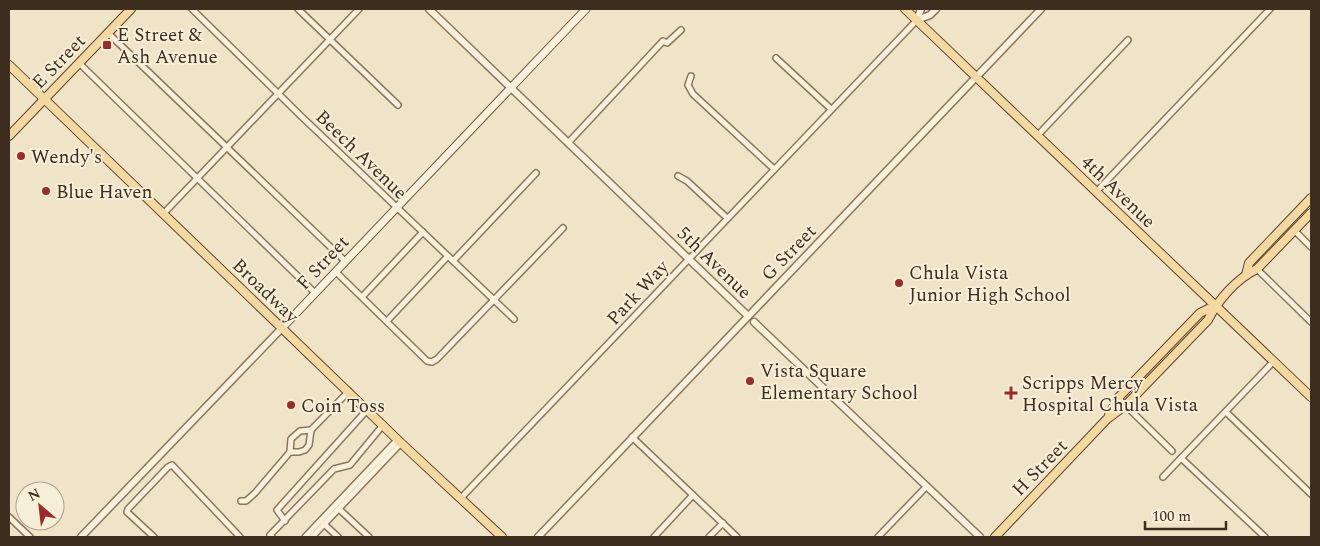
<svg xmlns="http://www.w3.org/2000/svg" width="1320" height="546" font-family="Spectral,serif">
  <rect width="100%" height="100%" fill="#f0e4c8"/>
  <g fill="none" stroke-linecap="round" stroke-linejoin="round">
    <defs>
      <g id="minor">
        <polyline points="192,9 302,117 514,319"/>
        <polyline points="298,9 398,105"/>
        <polyline points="108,33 345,261"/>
        <polyline points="776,58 831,109"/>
        <polyline points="79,63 315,293"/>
        <polyline points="691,76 688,85 693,94 774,169"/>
        <polyline points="1037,136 1128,40"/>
        <polyline points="568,143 663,41 667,43 681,30"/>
        <polyline points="678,176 687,181 727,218"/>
        <polyline points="1097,191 1270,9"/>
        <polyline points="164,213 359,9"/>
        <polyline points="1294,230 1311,247"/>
        <polyline points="453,261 536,173"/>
        <polyline points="1257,269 1311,322"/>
        <polyline points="336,272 427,361 432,362 437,359 563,228"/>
        <polyline points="362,297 423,232"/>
        <polyline points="387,321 448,256"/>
        <polyline points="1118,398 1172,451"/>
        <polyline points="1226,412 1311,494"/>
        <polyline points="632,437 737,537"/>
        <polyline points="290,452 299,452 305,450 309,445 311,430 349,391"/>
        <polyline points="1181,458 1265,537"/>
        <polyline points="1163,477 1273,362"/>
        <polyline points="461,498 917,20"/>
        <polyline points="241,501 246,501 255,493 290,452 291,439 300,431 311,430"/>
        <polyline points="339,509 369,537"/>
        <polyline points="9,517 30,537"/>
        <polyline points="285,521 277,510 367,410"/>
        <polyline points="324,524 338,537"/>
        <polyline points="154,537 127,512 128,509 168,467 172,465 240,537"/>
        <polyline points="272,537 270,535 334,469 350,465 383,425"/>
        <polyline points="305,537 398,439"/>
        <polyline points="312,537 401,443"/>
        <polyline points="654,537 693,495"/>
        <polyline points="709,537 723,523"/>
        <polyline points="878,537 927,486"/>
      </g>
      <g id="tertiary">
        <polyline points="429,9 748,316"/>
        <polyline points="917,20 930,15 936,9"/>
        <polyline points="917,20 921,9"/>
        <polyline points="754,322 980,537"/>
        <polyline points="81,537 282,328"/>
        <polyline points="538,537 1041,9"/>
      </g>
      <polyline id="secondary" points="282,328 586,9"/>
      <g id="primary">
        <polyline points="905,9 1311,397"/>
        <polyline points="9,65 401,443 502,537"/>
        <polyline points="9,136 131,9"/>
        <polyline points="1246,275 1249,263 1311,198"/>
        <polyline points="1109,415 1118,398 1200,313 1216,305"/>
        <path d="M995 537 1107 419 1126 405 1208 320C1218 300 1236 279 1257 269L1311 213"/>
      </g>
    </defs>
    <use href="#minor" stroke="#8d765c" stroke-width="8"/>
    <use href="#tertiary" stroke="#8d765c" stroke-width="9"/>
    <use href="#secondary" stroke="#6f573f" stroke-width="9"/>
    <use href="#primary" stroke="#5b4430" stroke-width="10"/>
    <use href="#minor" stroke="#faf1dc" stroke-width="5"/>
    <use href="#tertiary" stroke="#faf1dc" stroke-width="6"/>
    <use href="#secondary" stroke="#faf1dc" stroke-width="7"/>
    <use href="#primary" stroke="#f3d9a0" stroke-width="8"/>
  </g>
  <g fill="#9e2a2b" stroke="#f7eed8" stroke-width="2">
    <rect x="102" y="40" width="10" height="10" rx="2.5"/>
    <circle cx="21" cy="156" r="5"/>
    <circle cx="46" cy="191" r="5"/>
    <circle cx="899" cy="283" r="5"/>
    <circle cx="750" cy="381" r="5"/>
    <path d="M1008.5 385.5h5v5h5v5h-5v5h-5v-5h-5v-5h5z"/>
    <circle cx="291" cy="405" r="5"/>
  </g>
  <g text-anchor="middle" stroke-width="4" stroke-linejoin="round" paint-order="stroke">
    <g font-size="19" fill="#3d2e20" stroke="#f7eed8" text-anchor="start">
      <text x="117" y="41">E Street &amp;<tspan x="117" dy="22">Ash Avenue</tspan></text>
      <text x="31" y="163">Wendy's</text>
      <text x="56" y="198">Blue Haven</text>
      <text x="909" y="279">Chula Vista<tspan x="909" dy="22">Junior High School</tspan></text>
      <text x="760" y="377">Vista Square<tspan x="760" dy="22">Elementary School</tspan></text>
      <text x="1022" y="389">Scripps Mercy<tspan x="1022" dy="22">Hospital Chula Vista</tspan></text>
      <text x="301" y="412">Coin Toss</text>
    </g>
    <g font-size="19" fill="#3d2e20" stroke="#f7eed8">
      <text transform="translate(58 61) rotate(-46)" y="7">E Street</text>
      <text transform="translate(362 154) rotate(44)" y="7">Beech Avenue</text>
      <text transform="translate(1119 191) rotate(44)" y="7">4th Avenue</text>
      <text transform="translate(788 252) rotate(-46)" y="7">G Street</text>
      <text transform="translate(322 262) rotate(-47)" y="7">F Street</text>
      <text transform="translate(715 262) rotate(44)" y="7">5th Avenue</text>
      <text transform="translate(266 290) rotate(44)" y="7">Broadway</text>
      <text transform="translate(637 292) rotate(-47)" y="7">Park Way</text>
      <text transform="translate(1039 467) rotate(-46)" y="7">H Street</text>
    </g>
  </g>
  <rect width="1320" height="546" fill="none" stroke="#3d2e20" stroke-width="20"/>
  <g transform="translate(40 506) rotate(332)"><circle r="24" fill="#f7eed8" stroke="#ada18e"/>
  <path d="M0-4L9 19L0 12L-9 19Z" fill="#9e2a2b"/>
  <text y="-8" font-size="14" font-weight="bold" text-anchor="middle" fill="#3d2e20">N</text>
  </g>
  <path d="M1145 521v8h81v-8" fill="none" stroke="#3d2e20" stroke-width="2.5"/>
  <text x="1152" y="521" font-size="15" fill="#3d2e20" stroke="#f7eed8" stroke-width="4" paint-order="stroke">100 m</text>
</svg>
